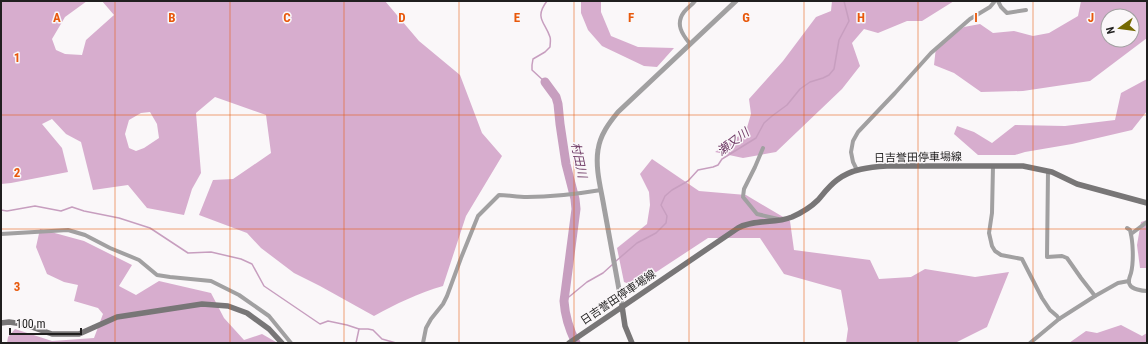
<svg xmlns="http://www.w3.org/2000/svg" width="1148" height="344" font-family="'Roboto Condensed','Noto Sans JP',sans-serif">
  <rect width="100%" height="100%" fill="#faf7f9"/>
  <g fill="#d7adce" fill-rule="evenodd">
    <path d="M1 1H87L65 17 52 39 56 50 65 54 82 55 86 40 114 15 102 1H385L419 41 460 75 482 133 502 156 466 216 443 286C418 293 396 304 374 316L320 286 294 273 261 248 247 233 199 215 213 180 233 179 271 153 266 115 215 97 196 113 201 173 192 189 184 215 147 208 128 185 93 190 81 142 66 134 52 119 42 124 62 148 68 172 11 183 1 184ZM150 112 157 124 159 138 144 148 136 151 129 148 125 134 129 120 141 113Z"/>
    <polygon points="581,1 601,1 601,12 611,36 638,47 674,48 657,67 644,66 602,46 588,30 581,13"/>
    <polygon points="832,1 954,1 922,21 907,21 878,33 864,29 852,43 860,66 842,89 776,152 743,158 715,152 746,131 751,114 749,99 783,61 816,17 831,11"/>
    <path d="M1081 1H1147V38L1090 81 1023 91 981 92 954 73 934 65 936 47 964 27 980 24 993 33 1014 31 1033 36 1049 33 1078 16ZM1108 16H1132V40H1108Z"/>
    <polygon points="1147,79 1147,111 1132,130 1072,144 1025,152 1015,155 978,155 954,134 957,126 974,132 992,143 1015,125 1065,126 1115,120 1121,93"/>
    <polygon points="652,159 699,191 746,195 790,221 794,250 870,260 879,279 911,277 925,269 975,277 1009,272 987,327 955,343 846,343 848,329 841,290 784,274 760,238 708,238 635,286 624,282 617,248 647,224 650,205 649,192 640,174"/>
    <polygon points="1147,220 1147,268 1140,268 1137,245 1141,222"/>
    <polygon points="40,229 84,241 132,265 119,286 136,295 159,281 211,293 224,318 244,340 262,334 276,342 275,343 7,343 8,337 15,329 52,341 94,338 103,314 98,308 74,301 78,285 64,282 47,274 36,247"/>
    <polygon points="1121,325 1142,336 1147,333 1147,343 1069,343 1086,331 1097,333"/>
  </g>
  <g fill="none" stroke-linecap="round" stroke-linejoin="round">
    <g stroke="#c79ebf" stroke-width="1.5">
      <path d="M545 82 532 70V65L533 59 545 52 550 47C550 44 551 40 550 37 545 22 534 18 547 1"/>
      <polyline points="1,210 7,211 35,206 61,211 72,207 84,211 119,218 150,228 188,253 211,252 241,259 252,264 264,286 320,324 328,321 347,325 359,329 368,329 373,330 382,339 396,343"/>
      <polyline points="616,261 637,243 656,233 666,223 667,216 661,205 665,196 672,190 688,181 698,170 713,167 718,165 722,159 756,138 764,123 772,116 787,105 800,89 810,82 823,78 829,75 834,69 839,40 849,21 844,1"/>
      <polyline points="564,301 587,282 603,273 613,264"/>
      <polyline points="356,343 359,329"/>
    </g>
    <path stroke="#c79ebf" stroke-width="9" d="M545 82 556 97 558 104 560 124 566 164 575 199 576 209 564 301C565 316 569 329 576 343"/>
    <g stroke="#a1a0a1" stroke-width="4">
      <polyline points="998,1 1001,7 1007,13 1026,10"/>
      <path d="M690 44C682 34 675 24 684 12 687 8 692 5 695 1"/>
      <polyline points="763,148 755,167 744,189 743,197 757,214 778,219"/>
      <polyline points="993,166 992,213 989,233 992,246 995,251 1001,255 1022,259 1042,298 1050,310 1057,316 1059,319"/>
      <polyline points="857,170 853,162 851,152 853,141 858,132 895,93 931,53 970,19 990,7 995,1"/>
      <polyline points="1048,171 1047,257 1062,256 1067,258 1081,278 1095,296"/>
      <path d="M1127 228 1130 230C1133 241 1134 261 1131 273 1130 277 1127 281 1130 285 1132 289 1142 291 1147 291"/>
      <polyline points="1,234 68,230 85,235 110,248 139,260 157,275 170,277 211,281 239,295 269,316 291,343"/>
      <polyline points="1131,234 1147,222"/>
      <path d="M423 343 426 328 431 319 443 304 447 296 461 258 478 216 499 195C508 195 517 197 527 197 552 197 577 194 601 190"/>
      <polyline points="1030,343 1059,319 1095,296 1118,283 1129,281"/>
    </g>
    <path stroke="#a1a0a1" stroke-width="5" d="M622 306C616 273 610 240 604 207 601 189 595 168 598 150 600 135 609 123 618 112L736 1"/>
    <g stroke="#787677" stroke-width="5.5">
      <polyline points="622,306 625,326 632,343"/>
      <polyline points="1,323 9,322 23,324 52,334 79,334 117,317 202,304 228,306 247,313 269,329 282,343"/>
      <path d="M569 343 738 228C754 219 775 224 792 217 801 213 811 207 818 200 824 193 829 186 837 180 851 169 870 167 887 166H1023L1052 172 1077 184 1147 203"/>
    </g>
  </g>
  <path fill="none" stroke="#e8590c" stroke-width="1" stroke-opacity="0.55" d="M115 1V343M230 1V343M344 1V343M459 1V343M574 1V343M689 1V343M804 1V343M918 1V343M1033 1V343M1 115H1147M1 229H1147"/>
  <g text-anchor="middle" stroke-width="3" stroke-linejoin="round" paint-order="stroke">
    <g font-size="11" fill="#201f1f" stroke="#faf7f9">
      <text transform="translate(918 157) rotate(-1)" y="4">日吉誉田停車場線</text>
      <text transform="translate(618 297) rotate(-34)" y="4">日吉誉田停車場線</text>
    </g>
    <g font-size="12" font-style="italic" fill="#6f3b66" stroke="#faf7f9">
      <text transform="translate(733 142) rotate(-37)" y="4">瀬又川</text>
      <text transform="translate(579 160) rotate(78)" y="4">村田川</text>
    </g>
  </g>
  <g font-size="13" text-anchor="middle" font-weight="bold" fill="#e8590c" stroke="#faf7f9" stroke-width="3" stroke-linejoin="round" paint-order="stroke">
    <text x="57" y="22">A</text>
    <text x="172" y="22">B</text>
    <text x="287" y="22">C</text>
    <text x="402" y="22">D</text>
    <text x="517" y="22">E</text>
    <text x="631" y="22">F</text>
    <text x="746" y="22">G</text>
    <text x="861" y="22">H</text>
    <text x="976" y="22">I</text>
    <text x="1091" y="22">J</text>
    <text x="17" y="62">1</text>
    <text x="17" y="177">2</text>
    <text x="17" y="291">3</text>
  </g>
  <rect width="1148" height="344" fill="none" stroke="#201f1f" stroke-width="4"/>
  <g transform="translate(1120 28) rotate(256)"><circle r="19" fill="#faf7f9" stroke="#a3a1a2"/>
  <path d="M0-3L7 15L0 10L-7 15Z" fill="#756a02"/>
  <text y="-6" font-size="11" font-weight="bold" text-anchor="middle" fill="#201f1f">N</text>
  </g>
  <path d="M10 328v6h71v-6" fill="none" stroke="#201f1f" stroke-width="2"/>
  <text x="16" y="328" font-size="12" fill="#201f1f" stroke="#faf7f9" stroke-width="3" paint-order="stroke">100 m</text>
</svg>
